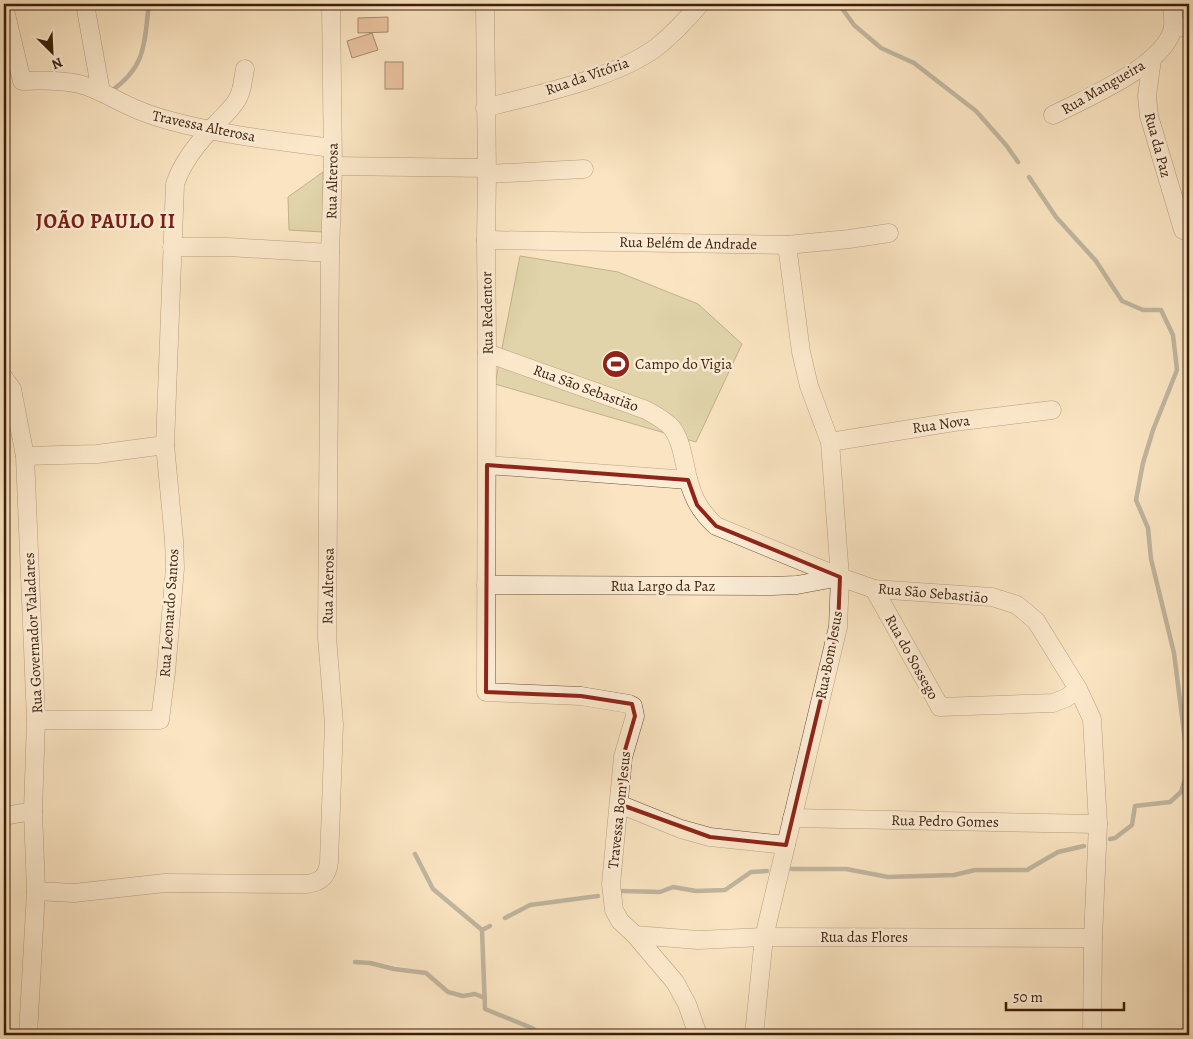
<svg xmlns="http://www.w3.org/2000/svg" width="1193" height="1039" font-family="Alegreya,serif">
  <rect width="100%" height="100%" fill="#fae4c1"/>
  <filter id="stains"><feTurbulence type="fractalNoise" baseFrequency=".004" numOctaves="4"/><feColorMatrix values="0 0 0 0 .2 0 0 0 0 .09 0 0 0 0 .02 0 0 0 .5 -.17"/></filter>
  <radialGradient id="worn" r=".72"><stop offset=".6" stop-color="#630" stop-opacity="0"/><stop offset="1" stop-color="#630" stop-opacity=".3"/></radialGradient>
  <g fill="#c4c28f" stroke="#80704c">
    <polygon points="323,172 323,232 289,230 288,197"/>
    <polygon points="520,256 618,272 698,304 742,344 696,442 495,384"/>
  </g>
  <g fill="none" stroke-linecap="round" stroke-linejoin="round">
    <g stroke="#7b7c75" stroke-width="4.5">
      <polyline points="839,4 854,25 881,48 914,63 976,111 1006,145 1018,162"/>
      <path d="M111 91C147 67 144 42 149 4"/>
      <polyline points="1029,177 1056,217 1096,261 1122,301 1143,310 1161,310 1173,335 1177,370 1153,430 1143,463 1136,500 1148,528 1151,559 1174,653 1186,748 1186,776 1181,792 1170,802 1135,806 1132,825 1115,838 1110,839"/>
      <polyline points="415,854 433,889 482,930 485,1009 532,1028 542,1035"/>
      <polyline points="792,869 846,869 888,877 954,875 975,870 1027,870 1058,852 1084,846"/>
      <polyline points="622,891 660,892 673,887 696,891 725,890 751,872 767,871"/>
      <polyline points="505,918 530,905 598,896"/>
      <polyline points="482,930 490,926"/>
      <polyline points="355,962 370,963 394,969 426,973 448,992 463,996 475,994 485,998"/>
    </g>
  </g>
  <g fill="#d79a78" stroke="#3d1e08">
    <polygon points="388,17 388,32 358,33 358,18"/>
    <polygon points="372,33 378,50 352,58 347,41"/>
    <rect x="385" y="62" width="18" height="27"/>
  </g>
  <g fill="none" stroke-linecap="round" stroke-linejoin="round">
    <defs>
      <g id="minor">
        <polyline points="85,4 101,92"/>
        <polyline points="485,4 487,174 486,240 487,341 486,692 581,696 629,704 633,706 635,716 623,757 611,884 614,910 620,921 635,935 675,982 687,1004 698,1035"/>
        <path d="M4 6 22 81C41 80 60 80 79 84 96 88 112 98 127 105 141 112 156 117 171 121 223 135 278 141 332 148"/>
        <polyline points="1173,28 1189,27"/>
        <polyline points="1152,59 1147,96 1149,116 1183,230"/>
        <path d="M485 108C537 94 614 79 657 47 673 34 687 19 700 4"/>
        <path d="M1053 115C1084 99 1167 65 1173 27 1174 20 1172 11 1173 4"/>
        <polyline points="333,166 487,168"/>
        <polyline points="487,174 584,169"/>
        <polyline points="486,240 787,245 849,239 889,233"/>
        <polyline points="172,247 228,247 330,253"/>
        <path d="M487 353 646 410C655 415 665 420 672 428 680 439 682 452 685 465 690 491 696 508 716 526L840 577 874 589 992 597 1017 605 1036 621 1078 689 1092 719 1098 824 1093 938 1092 1035"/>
        <polyline points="4,378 12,389 25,456 97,454 165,445"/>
        <polyline points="830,442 954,422 1052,410"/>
        <polyline points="25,456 36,720 33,811 36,891 28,1035"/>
        <polyline points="487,465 688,480"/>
        <polyline points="486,585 772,586 797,585 840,577"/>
        <polyline points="874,589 940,707 1053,703 1066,698 1078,689"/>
        <path d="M36 720H160L166 672 175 568 174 540 165 445 175 184C183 160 200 140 217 123 225 114 235 106 239 96 243 87 243 78 245 69"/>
        <polyline points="619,804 681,829 710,837 786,845"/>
        <polyline points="4,816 33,811"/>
        <polyline points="792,818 1098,824"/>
        <path d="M36 891 74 893 165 883 306 884C321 882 327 877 329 862L334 724 327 637 330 253 333 166 331 4"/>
        <polyline points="635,935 698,940 764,937 1093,938"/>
        <polyline points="754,1035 764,937 838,627 840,577 830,442 809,386 801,352 787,245"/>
      </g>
    </defs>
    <use href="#minor" stroke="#6c5036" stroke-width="19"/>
    <use href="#minor" stroke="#fcedd7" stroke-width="18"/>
  </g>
  <path d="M0 0H1193V1039H0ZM487 465 688 480 697 505 716 526 840 577 838 627 786 845 710 837 619 804 623 757 635 716 632 704 581 696 486 692Z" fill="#fae4c1" fill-opacity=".55" fill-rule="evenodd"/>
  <path fill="none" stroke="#8f2418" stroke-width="4" stroke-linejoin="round" d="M487 465 688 480 697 505 716 526 840 577 838 627 786 845 710 837 619 804 623 757 635 716 632 704 581 696 486 692Z"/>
  <defs>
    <symbol id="stadium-disc" viewBox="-11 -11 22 22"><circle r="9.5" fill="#8f2418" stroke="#fcedd7"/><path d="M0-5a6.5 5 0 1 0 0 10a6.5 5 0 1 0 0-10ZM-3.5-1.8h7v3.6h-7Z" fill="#fff"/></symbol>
  </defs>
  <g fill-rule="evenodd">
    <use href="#stadium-disc" x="600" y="348" width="32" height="32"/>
  </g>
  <g text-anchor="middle" stroke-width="5" stroke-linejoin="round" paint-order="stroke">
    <g font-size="15" fill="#3d1e08" stroke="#fcedd7">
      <text transform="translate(587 76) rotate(-19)" y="5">Rua da Vitória</text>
      <text transform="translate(1103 87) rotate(-30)" y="5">Rua Mangueira</text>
      <text transform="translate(204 126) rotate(12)" y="5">Travessa Alterosa</text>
      <text transform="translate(1158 145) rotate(75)" y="5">Rua da Paz</text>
      <text transform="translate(332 181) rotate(-89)" y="5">Rua Alterosa</text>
      <text transform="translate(688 243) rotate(1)" y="5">Rua Belém de Andrade</text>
      <text transform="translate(487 313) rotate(-91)" y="5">Rua Redentor</text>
      <text transform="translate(586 388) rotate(20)" y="5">Rua São Sebastião</text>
      <text transform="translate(941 424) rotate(-8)" y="5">Rua Nova</text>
      <text transform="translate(328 586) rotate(-89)" y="5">Rua Alterosa</text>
      <text x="663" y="591">Rua Largo da Paz</text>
      <text transform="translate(933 593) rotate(5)" y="5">Rua São Sebastião</text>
      <text transform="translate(169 613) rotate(-86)" y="5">Rua Leonardo Santos</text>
      <text transform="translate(33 633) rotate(-93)" y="5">Rua Governador Valadares</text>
      <text transform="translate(829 655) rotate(-79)" y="5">Rua Bom Jesus</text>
      <text transform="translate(912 657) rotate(61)" y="5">Rua do Sossego</text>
      <text transform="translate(619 810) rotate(-84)" y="5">Travessa Bom Jesus</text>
      <text transform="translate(945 821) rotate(1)" y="5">Rua Pedro Gomes</text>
      <text x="864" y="942">Rua das Flores</text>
    </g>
    <g font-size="15" fill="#3d1e08" stroke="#fcedd7" text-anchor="start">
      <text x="635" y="369">Campo do Vigia</text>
    </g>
    <g font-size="20" font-weight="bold" letter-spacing="1" fill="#7a1f14" stroke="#fcedd7">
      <text x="106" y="228">JOÃO PAULO II</text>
    </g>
  </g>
  <rect width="1193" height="1039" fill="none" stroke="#fae4c1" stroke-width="20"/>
  <rect x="5" y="5" width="1183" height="1029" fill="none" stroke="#3d1e08" stroke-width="2.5"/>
  <rect x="10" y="10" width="1173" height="1019" fill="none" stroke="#3d1e08"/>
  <g transform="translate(52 52) rotate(156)" stroke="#fcedd7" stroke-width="4" paint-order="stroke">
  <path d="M0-4L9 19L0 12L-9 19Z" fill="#3d1e08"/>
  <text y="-8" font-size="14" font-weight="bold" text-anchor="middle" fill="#3d1e08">N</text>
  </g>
  <path d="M1006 1002v8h118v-8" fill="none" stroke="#3d1e08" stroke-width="2.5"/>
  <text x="1013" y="1002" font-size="15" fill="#3d1e08" stroke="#fcedd7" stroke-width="4" paint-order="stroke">50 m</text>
  <rect width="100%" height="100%" filter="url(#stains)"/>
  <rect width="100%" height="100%" fill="url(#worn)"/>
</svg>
